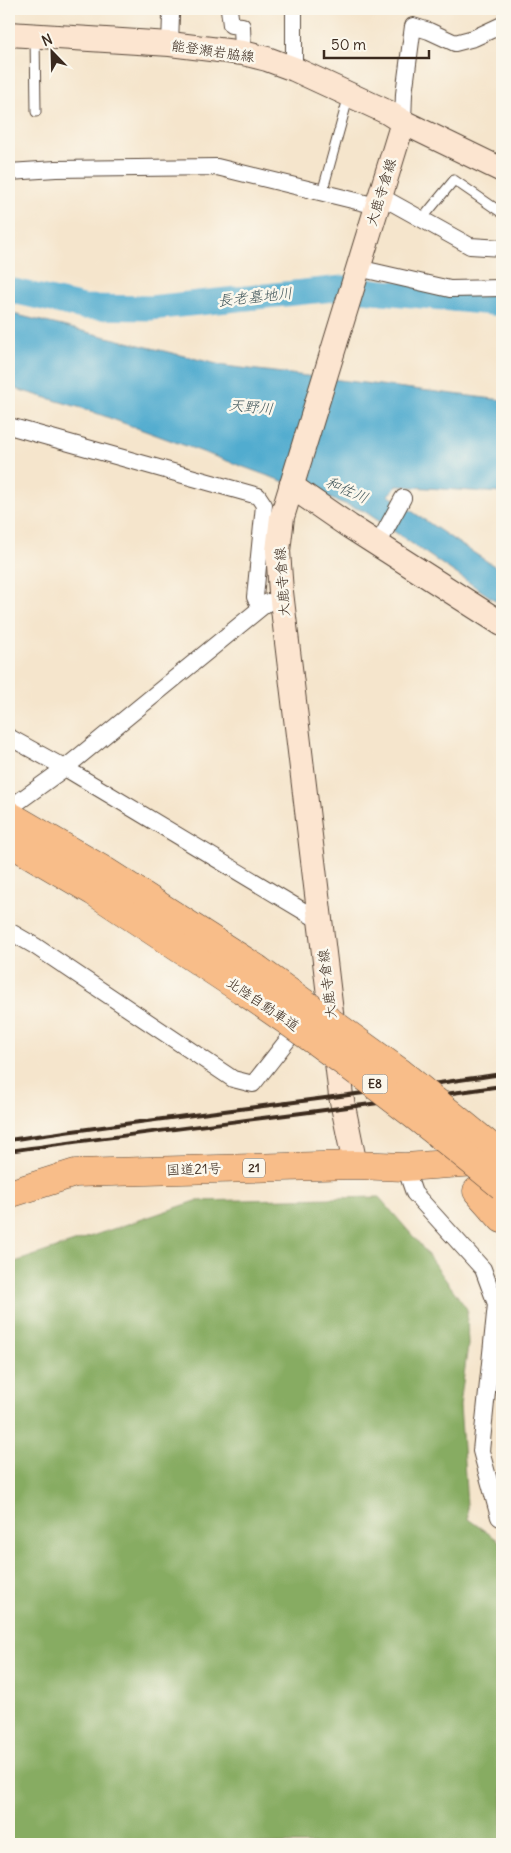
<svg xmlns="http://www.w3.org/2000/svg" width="511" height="1853" font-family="Delius,'Klee One',sans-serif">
  <rect width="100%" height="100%" fill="#fbf7ec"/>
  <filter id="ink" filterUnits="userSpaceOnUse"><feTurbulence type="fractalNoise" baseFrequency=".02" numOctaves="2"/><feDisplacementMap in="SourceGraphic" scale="10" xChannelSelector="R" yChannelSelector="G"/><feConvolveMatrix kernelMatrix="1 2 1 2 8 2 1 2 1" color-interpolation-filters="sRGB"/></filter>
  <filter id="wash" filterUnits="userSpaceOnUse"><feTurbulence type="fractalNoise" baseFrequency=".0096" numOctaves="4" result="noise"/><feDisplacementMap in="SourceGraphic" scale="20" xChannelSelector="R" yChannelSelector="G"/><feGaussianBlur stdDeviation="1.12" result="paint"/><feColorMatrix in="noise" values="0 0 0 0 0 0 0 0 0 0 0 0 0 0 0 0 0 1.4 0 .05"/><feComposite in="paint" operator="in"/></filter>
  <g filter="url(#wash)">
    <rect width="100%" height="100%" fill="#f5e5cc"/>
    <polygon fill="#87ac62" stroke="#616b40" points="379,1197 419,1243 467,1309 468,1345 460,1405 468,1519 502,1543 502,1844 9,1844 9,1264 196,1201"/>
    <polygon fill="#51accf" stroke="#466b76" points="9,313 225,366 502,400 502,493 397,486 388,495 457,542 502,571 502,605 364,511 85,409 9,387"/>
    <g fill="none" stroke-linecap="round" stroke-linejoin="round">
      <polyline stroke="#51accf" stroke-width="25" points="9,290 83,307 150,308 343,288 502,304"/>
    </g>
  </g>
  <g filter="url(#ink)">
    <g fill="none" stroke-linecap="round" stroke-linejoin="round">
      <defs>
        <g id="lane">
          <polyline points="35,36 36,112"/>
          <polyline points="322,193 349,95"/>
          <polyline points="422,219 454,180 502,213"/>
        </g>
        <g id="street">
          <polyline points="169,9 171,15 170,44"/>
          <polyline points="229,9 231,25 242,26 243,53"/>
          <polyline points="294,69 294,9"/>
          <polyline points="403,122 404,94 413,26 429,31 455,43 474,38 502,25"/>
          <polyline points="9,172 56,169 217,167 377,206"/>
          <polyline points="380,196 470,246 502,248"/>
          <polyline points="358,268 450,289 502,288"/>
          <polyline points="9,426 258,496 264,505 255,597 260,608"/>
          <polyline points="379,545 384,533 403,498"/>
          <polyline points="9,737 65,768 320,921"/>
          <polyline points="18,802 65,768 268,602"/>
          <polyline points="9,931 35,946 233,1079 253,1084 301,1023"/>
          <polyline points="405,1167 414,1193 483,1269 496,1304 481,1451 499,1517 502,1519"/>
        </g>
        <g id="secondary">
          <polyline points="9,34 170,44 243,53 267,59 294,69 387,112 403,122"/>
          <polyline points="291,486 349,526 502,624"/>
          <polyline points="355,1165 341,1096 281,592 278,551 282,517 403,122 502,170"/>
        </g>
        <g id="highway">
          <polyline points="9,815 105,871 256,968"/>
          <polyline points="9,842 94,892 242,990"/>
          <polyline points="477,1191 502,1219"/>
          <polyline points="9,1194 75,1173 355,1165 405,1167 491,1161"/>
        </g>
      </defs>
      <use href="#lane" stroke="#574638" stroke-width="11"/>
      <use href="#street" stroke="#574638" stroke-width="18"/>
      <use href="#secondary" stroke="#574638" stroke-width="26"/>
      <use href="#highway" stroke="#574638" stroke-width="29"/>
      <use href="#lane" stroke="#fff" stroke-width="9"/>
      <use href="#street" stroke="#fff" stroke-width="16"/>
      <use href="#secondary" stroke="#fce5d0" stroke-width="24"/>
      <use href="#highway" stroke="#f8bd89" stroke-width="28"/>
      <g stroke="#3b2a1e" stroke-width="4">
        <path d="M9 1140C173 1116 338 1098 502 1074"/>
        <path d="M9 1151C173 1128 338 1110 502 1086"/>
      </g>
      <defs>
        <g id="highway-bridge">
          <polyline points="256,968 400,1072 502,1156"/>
          <path d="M242 990C332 1051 418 1116 502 1186"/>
        </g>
      </defs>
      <use href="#highway-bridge" stroke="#574638" stroke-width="29" stroke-linecap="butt"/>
      <use href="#highway-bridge" stroke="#f8bd89" stroke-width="28"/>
    </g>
  </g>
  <g text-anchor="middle" stroke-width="5" stroke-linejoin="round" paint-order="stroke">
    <g fill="#fbf7ec" stroke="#75685c" stroke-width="1">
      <rect x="362.5" y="1074.5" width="25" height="19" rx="4"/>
      <rect x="243" y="1158.5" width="22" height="19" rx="4"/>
    </g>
    <g font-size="12" font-weight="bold" fill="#3b2a1e">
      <text x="375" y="1088">E8</text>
      <text x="254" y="1172">21</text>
    </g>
    <g font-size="14" fill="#3b2a1e" stroke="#fbf7ec">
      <text transform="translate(213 51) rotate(8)" y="5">能登瀬岩脇線</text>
      <text transform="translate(381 192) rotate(-73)" y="5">大鹿寺倉線</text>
      <text transform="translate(282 582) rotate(-94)" y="5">大鹿寺倉線</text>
      <text transform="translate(327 984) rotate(-97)" y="5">大鹿寺倉線</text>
      <text transform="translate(263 1004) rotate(34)" y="5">北陸自動車道</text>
      <text transform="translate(194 1169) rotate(-2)" y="5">国道21号</text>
    </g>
    <g font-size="15" font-style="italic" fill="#43585c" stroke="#fbf7ec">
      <text transform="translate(255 297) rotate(-6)" y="5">長老墓地川</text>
      <text transform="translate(251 407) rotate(5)" y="5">天野川</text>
      <text transform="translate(347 490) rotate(24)" y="5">和佐川</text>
    </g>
  </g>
  <rect width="511" height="1853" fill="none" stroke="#fbf7ec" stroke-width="30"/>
  <g transform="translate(52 52) rotate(337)" stroke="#fbf7ec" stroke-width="4" paint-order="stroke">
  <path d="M0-4L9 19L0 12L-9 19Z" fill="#3b2a1e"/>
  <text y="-8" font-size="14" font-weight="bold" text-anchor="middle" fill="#3b2a1e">N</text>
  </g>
  <path d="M324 50v8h105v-8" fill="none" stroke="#3b2a1e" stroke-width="2.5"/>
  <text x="331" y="50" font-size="15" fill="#3b2a1e" stroke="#fbf7ec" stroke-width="4" paint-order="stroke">50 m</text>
</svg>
